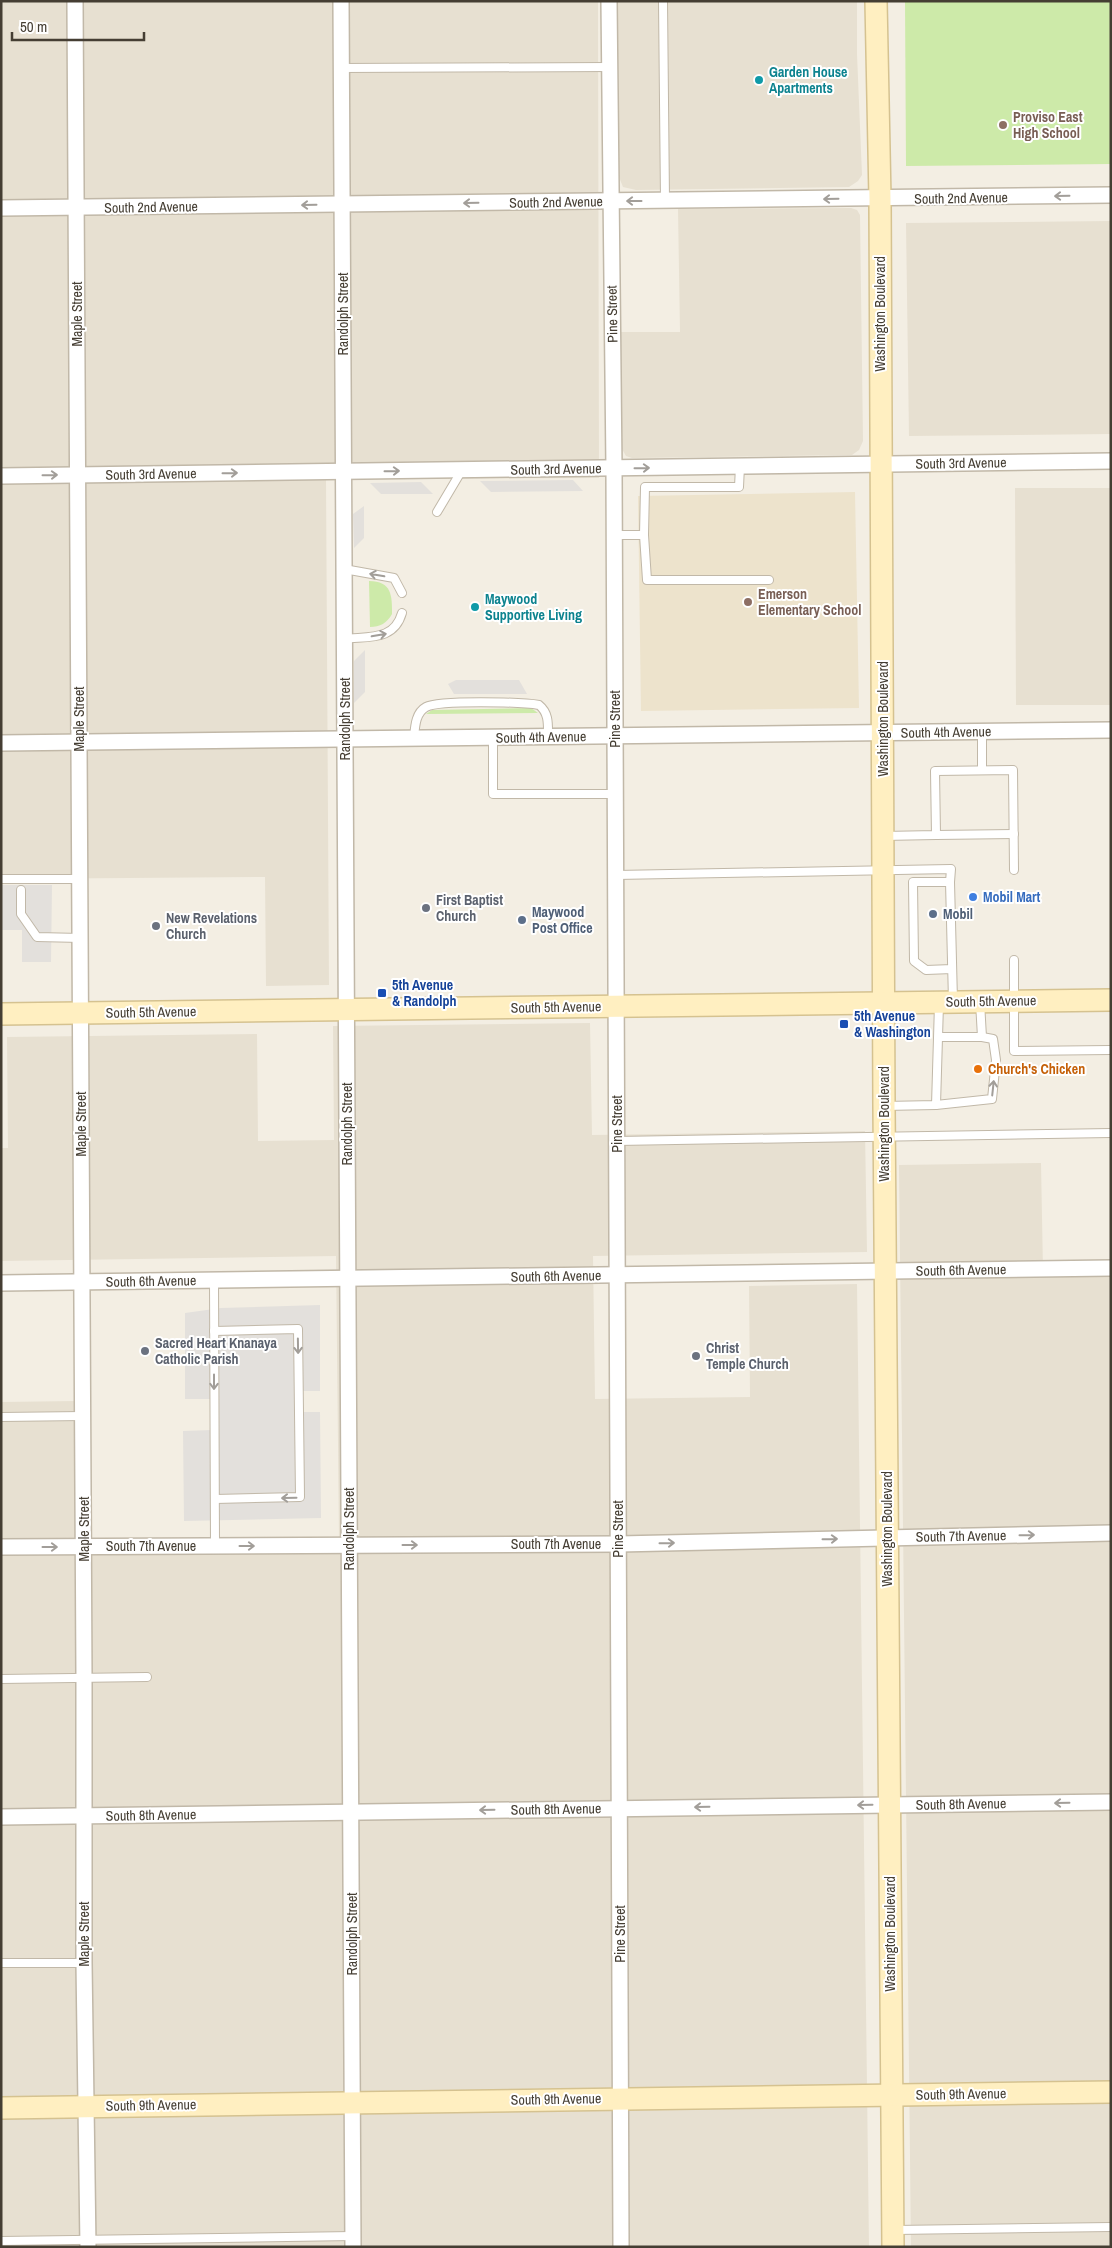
<svg xmlns="http://www.w3.org/2000/svg" width="1112" height="2248" font-family="'Archivo Narrow',sans-serif">
  <rect width="100%" height="100%" fill="#f3eee3"/>
  <g fill="#e7e0d1">
    <polygon points="1,1 598,1 599,478 326,479 329,985 266,986 265,877 1,879"/>
    <polygon points="617,1 857,1 857,54 862,175 858,181 849,187 636,190 623,187 619,177"/>
    <polygon points="851,208 857,210 860,215 863,441 859,450 852,455 632,458 626,456 622,449 620,332 680,332 678,209"/>
    <polygon points="1111,221 1111,434 909,436 906,223"/>
    <polygon points="1015,488 1111,488 1111,705 1016,705"/>
    <polygon points="590,1023 592,1135 865,1131 867,1252 593,1256 595,1399 750,1397 749,1286 857,1284 869,2247 1,2247 1,1402 76,1401 78,1542 339,1538 336,1256 1,1261 1,1148 8,1148 7,1037 257,1034 258,1141 334,1140 333,1026"/>
    <polygon points="1041,1163 1043,1271 1111,1271 1111,2247 911,2247 899,1165"/>
  </g>
  <polygon fill="#ede3cc" points="855,492 859,708 641,711 638,496"/>
  <g fill="#cdeaa9">
    <polygon points="905,1 1111,1 1111,164 906,166"/>
    <path d="M369 581C392 581 392 596 392 614 387 623 380 627 370 627Z"/>
    <polygon points="531,708 538,713 426,714 432,710"/>
  </g>
  <g fill="#e3e0dc">
    <polygon points="573,480 583,491 491,492 480,481"/>
    <polygon points="421,482 433,494 381,494 370,483"/>
    <polygon points="364,506 364,538 354,548 353,514"/>
    <polygon points="365,650 365,692 354,703 354,661"/>
    <polygon points="456,680 519,680 527,694 454,694 448,684"/>
    <polygon points="1,885 52,885 51,962 22,962 22,930 1,930"/>
    <polygon points="320,1305 320,1391 300,1391 300,1412 320,1412 321,1518 184,1521 183,1431 212,1430 213,1399 185,1399 185,1313 221,1308"/>
  </g>
  <g fill="none" stroke-linecap="round" stroke-linejoin="round">
    <defs>
      <g id="lane">
        <polyline points="663,1 665,201"/>
        <polyline points="341,68 610,67"/>
        <polyline points="437,512 462,470"/>
        <polyline points="614,535 644,535 647,580 769,580"/>
        <polyline points="644,535 645,487 739,487 740,466"/>
        <polyline points="344,569 394,578 402,593"/>
        <path d="M344 639C369 636 394 641 402 613"/>
        <polyline points="493,737 493,794 615,794"/>
        <path d="M414 738C415 728 415 713 426 707 439 700 522 702 539 705 549 713 548 724 548 736"/>
        <polyline points="982,770 982,731"/>
        <polyline points="936,835 1014,834"/>
        <polyline points="883,836 936,835 935,771 1013,770 1014,870"/>
        <polyline points="616,875 951,869 950,882"/>
        <polyline points="1,879 80,879"/>
        <polyline points="21,890 21,914 37,937 81,938"/>
        <polyline points="1014,960 1014,1051 1111,1050"/>
        <polyline points="952,969 926,970 914,961 913,882 950,882 953,1001"/>
        <polyline points="939,1037 982,1037 980,1002"/>
        <polyline points="936,1105 992,1099 996,1060 993,1039 982,1037"/>
        <polyline points="884,1106 936,1105 939,1004"/>
        <polyline points="617,1141 1111,1133"/>
        <polyline points="214,1280 215,1546"/>
        <polyline points="214,1331 298,1329 300,1497 215,1499"/>
        <polyline points="1,1417 83,1416"/>
        <polyline points="1,1679 147,1677"/>
        <polyline points="1,1963 84,1963"/>
        <polyline points="895,2230 1111,2227"/>
        <polyline points="1,2241 353,2236"/>
      </g>
      <g id="street">
        <polyline points="75,1 84,1678 84,1963 88,2247"/>
        <polyline points="341,1 353,2247"/>
        <polyline points="609,1 614,468 621,2247"/>
        <polyline points="1,208 1111,195"/>
        <polyline points="1,476 1111,461"/>
        <polyline points="1,743 1111,730"/>
        <polyline points="1,1283 1111,1268"/>
        <polyline points="1,1547 619,1544 1111,1533"/>
        <polyline points="1,1817 1111,1802"/>
      </g>
      <g id="secondary">
        <polyline points="876,1 880,199 884,1106 893,2247"/>
        <polyline points="1,1014 1111,1000"/>
        <polyline points="1,2108 1111,2092"/>
      </g>
    </defs>
    <use href="#lane" stroke="#c1b8a8" stroke-width="10"/>
    <use href="#street" stroke="#c1b8a8" stroke-width="18"/>
    <use href="#secondary" stroke="#d5c290" stroke-width="24"/>
    <use href="#lane" stroke="#fff" stroke-width="8"/>
    <use href="#street" stroke="#fff" stroke-width="15"/>
    <use href="#secondary" stroke="#ffefc1" stroke-width="21"/>
  </g>
  <defs><path id="oneway-shaft" d="M-6 0H5M1.5-3L5.5 0L1.5 3" fill="none" stroke-width="1.6" stroke-linecap="round" stroke-linejoin="round" transform="scale(1.25)"/></defs>
  <g stroke="#a29e99">
    <use href="#oneway-shaft" transform="translate(1062 196) rotate(179)"/>
    <use href="#oneway-shaft" transform="translate(831 199) rotate(179)"/>
    <use href="#oneway-shaft" transform="translate(634 201) rotate(180)"/>
    <use href="#oneway-shaft" transform="translate(471 203) rotate(179)"/>
    <use href="#oneway-shaft" transform="translate(309 205) rotate(179)"/>
    <use href="#oneway-shaft" transform="translate(642 468) rotate(-1)"/>
    <use href="#oneway-shaft" transform="translate(392 471) rotate(-1)"/>
    <use href="#oneway-shaft" transform="translate(230 473) rotate(-1)"/>
    <use href="#oneway-shaft" transform="translate(50 475) rotate(-1)"/>
    <use href="#oneway-shaft" transform="translate(377 575) rotate(-170)"/>
    <use href="#oneway-shaft" transform="translate(379 635) rotate(-10)"/>
    <use href="#oneway-shaft" transform="translate(993 1088) rotate(-84)"/>
    <use href="#oneway-shaft" transform="translate(298 1346) rotate(89)"/>
    <use href="#oneway-shaft" transform="translate(214 1382) rotate(90)"/>
    <use href="#oneway-shaft" transform="translate(289 1498) rotate(179)"/>
    <use href="#oneway-shaft" transform="translate(1027 1535) rotate(-1)"/>
    <use href="#oneway-shaft" transform="translate(830 1539) rotate(-1)"/>
    <use href="#oneway-shaft" transform="translate(667 1543) rotate(-1)"/>
    <use href="#oneway-shaft" transform="translate(410 1545)"/>
    <use href="#oneway-shaft" transform="translate(247 1546)"/>
    <use href="#oneway-shaft" transform="translate(50 1547)"/>
    <use href="#oneway-shaft" transform="translate(1062 1803) rotate(179)"/>
    <use href="#oneway-shaft" transform="translate(865 1805) rotate(179)"/>
    <use href="#oneway-shaft" transform="translate(702 1807) rotate(179)"/>
    <use href="#oneway-shaft" transform="translate(487 1810) rotate(179)"/>
  </g>
  <g fill="#0f9aa8" stroke="#fff" stroke-width="2">
    <circle cx="759" cy="80" r="5"/>
    <circle cx="475" cy="607" r="5"/>
  </g>
  <g fill="#8d6e63" stroke="#fff" stroke-width="2">
    <circle cx="1003" cy="125" r="5"/>
    <circle cx="748" cy="602" r="5"/>
  </g>
  <circle fill="#3f7fe0" stroke="#fff" stroke-width="2" cx="973" cy="897" r="5"/>
  <g fill="#6b7280" stroke="#fff" stroke-width="2">
    <circle cx="426" cy="908" r="5"/>
    <circle cx="156" cy="926" r="5"/>
    <circle cx="145" cy="1351" r="5"/>
    <circle cx="696" cy="1356" r="5"/>
  </g>
  <g fill="#5c6f8a" stroke="#fff" stroke-width="2">
    <circle cx="933" cy="914" r="5"/>
    <circle cx="522" cy="920" r="5"/>
  </g>
  <g fill="#1a4fb4" stroke="#fff" stroke-width="2">
    <rect x="377" y="988" width="10" height="10" rx="2.5"/>
    <rect x="839" y="1019" width="10" height="10" rx="2.5"/>
  </g>
  <circle fill="#e8710a" stroke="#fff" stroke-width="2" cx="978" cy="1069" r="5"/>
  <g text-anchor="middle" stroke-width="4" stroke-linejoin="round" paint-order="stroke">
    <g font-size="14" font-weight="bold" fill="#0d838f" stroke="#fff" text-anchor="start">
      <text x="769" y="77">Garden House<tspan x="769" dy="16">Apartments</tspan></text>
      <text x="485" y="604">Maywood<tspan x="485" dy="16">Supportive Living</tspan></text>
    </g>
    <g font-size="14" font-weight="bold" fill="#785e54" stroke="#fff" text-anchor="start">
      <text x="1013" y="122">Proviso East<tspan x="1013" dy="16">High School</tspan></text>
      <text x="758" y="599">Emerson<tspan x="758" dy="16">Elementary School</tspan></text>
    </g>
    <g font-size="14" fill="#453e33" stroke="#fff">
      <text transform="translate(961 198) rotate(-1)" y="5">South 2nd Avenue</text>
      <text transform="translate(556 202) rotate(-1)" y="5">South 2nd Avenue</text>
      <text transform="translate(151 207) rotate(-1)" y="5">South 2nd Avenue</text>
      <text transform="translate(77 314) rotate(-90)" y="5">Maple Street</text>
      <text transform="translate(343 314) rotate(-90)" y="5">Randolph Street</text>
      <text transform="translate(612 314) rotate(-91)" y="5">Pine Street</text>
      <text transform="translate(880 314) rotate(-90)" y="5">Washington Boulevard</text>
      <text transform="translate(961 463) rotate(-1)" y="5">South 3rd Avenue</text>
      <text transform="translate(556 469) rotate(-1)" y="5">South 3rd Avenue</text>
      <text transform="translate(151 474) rotate(-1)" y="5">South 3rd Avenue</text>
      <text transform="translate(79 719) rotate(-90)" y="5">Maple Street</text>
      <text transform="translate(345 719) rotate(-90)" y="5">Randolph Street</text>
      <text transform="translate(615 719) rotate(-90)" y="5">Pine Street</text>
      <text transform="translate(883 719) rotate(-90)" y="5">Washington Boulevard</text>
      <text transform="translate(946 732) rotate(-1)" y="5">South 4th Avenue</text>
      <text transform="translate(541 737) rotate(-1)" y="5">South 4th Avenue</text>
      <text transform="translate(991 1001) rotate(-1)" y="5">South 5th Avenue</text>
      <text transform="translate(556 1007) rotate(-1)" y="5">South 5th Avenue</text>
      <text transform="translate(151 1012) rotate(-1)" y="5">South 5th Avenue</text>
      <text transform="translate(81 1124) rotate(-90)" y="5">Maple Street</text>
      <text transform="translate(347 1124) rotate(-90)" y="5">Randolph Street</text>
      <text transform="translate(617 1124) rotate(-90)" y="5">Pine Street</text>
      <text transform="translate(884 1124) rotate(-90)" y="5">Washington Boulevard</text>
      <text transform="translate(961 1270) rotate(-1)" y="5">South 6th Avenue</text>
      <text transform="translate(556 1276) rotate(-1)" y="5">South 6th Avenue</text>
      <text transform="translate(151 1281) rotate(-1)" y="5">South 6th Avenue</text>
      <text transform="translate(84 1529) rotate(-90)" y="5">Maple Street</text>
      <text transform="translate(349 1529) rotate(-90)" y="5">Randolph Street</text>
      <text transform="translate(618 1529) rotate(-90)" y="5">Pine Street</text>
      <text transform="translate(887 1529) rotate(-90)" y="5">Washington Boulevard</text>
      <text transform="translate(961 1536) rotate(-1)" y="5">South 7th Avenue</text>
      <text x="556" y="1549">South 7th Avenue</text>
      <text x="151" y="1551">South 7th Avenue</text>
      <text transform="translate(961 1804) rotate(-1)" y="5">South 8th Avenue</text>
      <text transform="translate(556 1809) rotate(-1)" y="5">South 8th Avenue</text>
      <text transform="translate(151 1815) rotate(-1)" y="5">South 8th Avenue</text>
      <text transform="translate(84 1934) rotate(-90)" y="5">Maple Street</text>
      <text transform="translate(352 1934) rotate(-90)" y="5">Randolph Street</text>
      <text transform="translate(620 1934) rotate(-90)" y="5">Pine Street</text>
      <text transform="translate(890 1934) rotate(-90)" y="5">Washington Boulevard</text>
      <text transform="translate(961 2094) rotate(-1)" y="5">South 9th Avenue</text>
      <text transform="translate(556 2099) rotate(-1)" y="5">South 9th Avenue</text>
      <text transform="translate(151 2105) rotate(-1)" y="5">South 9th Avenue</text>
    </g>
    <g font-size="14" font-weight="bold" fill="#366cbe" stroke="#fff" text-anchor="start">
      <text x="983" y="902">Mobil Mart</text>
    </g>
    <g font-size="14" font-weight="bold" fill="#5b616d" stroke="#fff" text-anchor="start">
      <text x="436" y="905">First Baptist<tspan x="436" dy="16">Church</tspan></text>
      <text x="166" y="923">New Revelations<tspan x="166" dy="16">Church</tspan></text>
      <text x="155" y="1348">Sacred Heart Knanaya<tspan x="155" dy="16">Catholic Parish</tspan></text>
      <text x="706" y="1353">Christ<tspan x="706" dy="16">Temple Church</tspan></text>
    </g>
    <g font-size="14" font-weight="bold" fill="#4e5e75" stroke="#fff" text-anchor="start">
      <text x="532" y="917">Maywood<tspan x="532" dy="16">Post Office</tspan></text>
      <text x="943" y="919">Mobil</text>
    </g>
    <g font-size="14" font-weight="bold" fill="#164399" stroke="#fff" text-anchor="start">
      <text x="392" y="990">5th Avenue<tspan x="392" dy="16">&amp; Randolph</tspan></text>
      <text x="854" y="1021">5th Avenue<tspan x="854" dy="16">&amp; Washington</tspan></text>
    </g>
    <g font-size="14" font-weight="bold" fill="#c56008" stroke="#fff" text-anchor="start">
      <text x="988" y="1074">Church's Chicken</text>
    </g>
  </g>
  <rect width="1112" height="2248" fill="none" stroke="#453e33" stroke-width="5"/>
  <path d="M12 32v8h132v-8" fill="none" stroke="#453e33" stroke-width="2.5"/>
  <text x="20" y="32" font-size="15" fill="#453e33" stroke="#ffffff" stroke-width="4" paint-order="stroke">50 m</text>
</svg>
